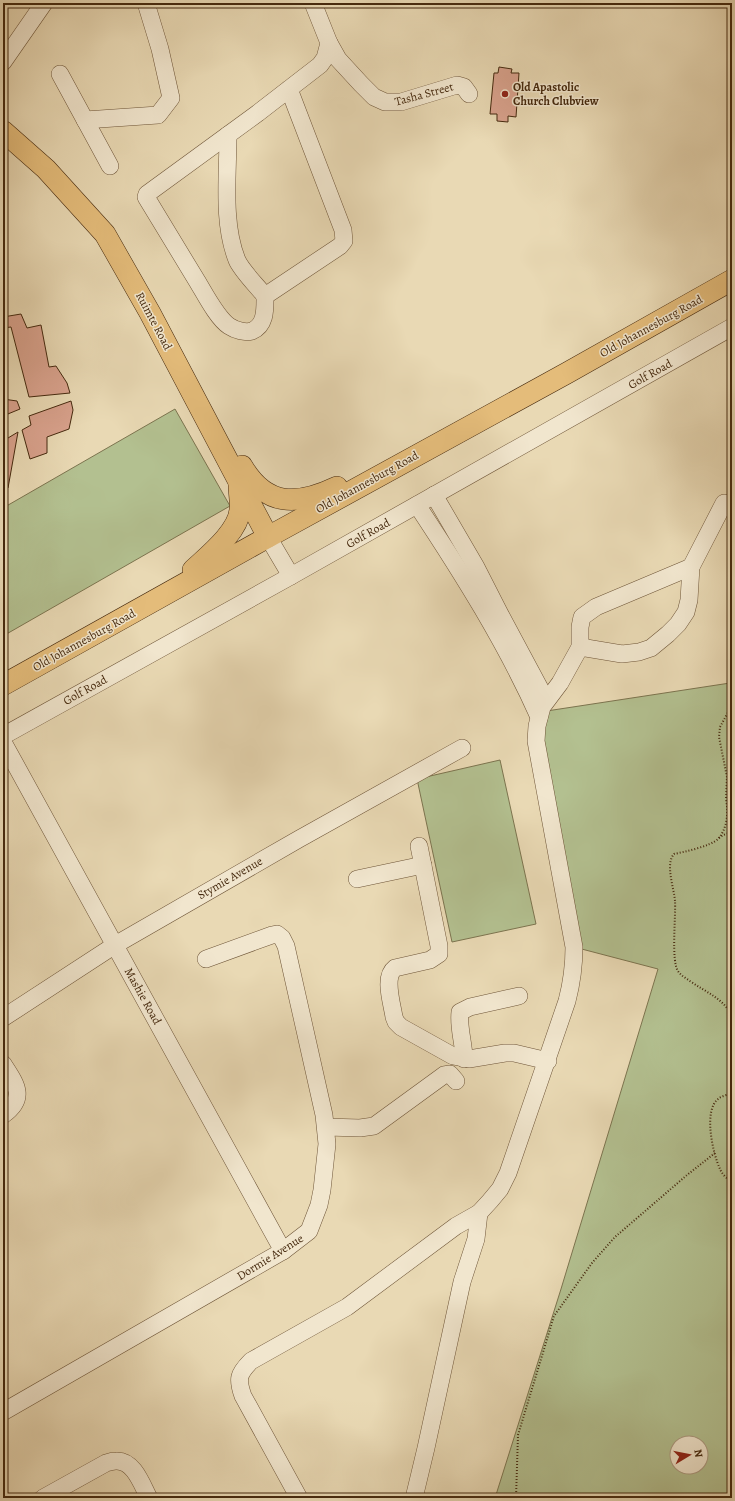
<svg xmlns="http://www.w3.org/2000/svg" width="735" height="1501" font-family="Alegreya,serif">
  <rect width="100%" height="100%" fill="#e9d9b4"/>
  <filter id="stains"><feTurbulence type="fractalNoise" baseFrequency=".005" numOctaves="4"/><feColorMatrix values="0 0 0 0 .2 0 0 0 0 .09 0 0 0 0 .02 0 0 0 .5 -.17"/></filter>
  <radialGradient id="worn" r=".72"><stop offset=".6" stop-color="#630" stop-opacity="0"/><stop offset="1" stop-color="#630" stop-opacity=".3"/></radialGradient>
  <g fill="#b3c090" stroke="#7c744f" fill-rule="evenodd">
    <polygon points="175,409 230,506 3,636 3,508"/>
    <path d="M732 679V1498H495L561 1289 658 969 574 947 540 712 730 683ZM677 1443H701V1467H677Z"/>
    <polygon points="500,760 536,924 452,942 417,779"/>
  </g>
  <g fill="#d9a28d" stroke="#45290e">
    <polygon points="499,67 512,69 511,73 519,73 516,117 508,116 508,122 497,121 497,114 490,114 494,73 498,73"/>
    <polygon points="21,314 27,328 41,325 49,367 56,366 67,383 70,393 29,397 11,327 3,328 3,317"/>
    <polygon points="3,399 17,401 20,409 3,416"/>
    <polygon points="71,401 73,410 69,429 47,437 47,453 30,459 22,430 31,425 29,416"/>
    <polygon points="18,432 8,488 3,488 3,441"/>
  </g>
  <g fill="none" stroke-linecap="round" stroke-linejoin="round">
    <defs>
      <g id="minor">
        <polyline points="329,43 338,59 361,84 374,97 385,102 401,102 457,85 464,87 469,94"/>
        <polyline points="3,62 44,3"/>
        <polyline points="60,74 85,120 158,115 171,98 160,49 146,3"/>
        <path d="M289 89 343 230 344 241 340 246 265 296C265 309 266 325 252 331 245 333 235 330 229 326 217 318 205 294 197 281 180 253 163 225 146 197L147 194 258 113 320 65 325 58 329 43 313 3"/>
        <polyline points="85,120 110,166"/>
        <path d="M228 135C228 175 222 223 237 260 241 270 258 287 265 296"/>
        <polyline points="434,495 476,567 500,614 546,700"/>
        <path d="M417 505C462 573 506 643 539 717"/>
        <polyline points="268,537 291,576"/>
        <polyline points="580,647 622,654 639,652 651,648 668,634 678,624 686,612 689,600 691,567 724,503"/>
        <polyline points="3,736 291,576 732,327"/>
        <polyline points="3,742 283,1251"/>
        <path d="M419 846 439 946V954L430 960 395 968C383 977 392 1003 394 1017L396 1022 401 1027 453 1056 469 1059 505 1053H514L548 1061"/>
        <polyline points="357,879 423,865"/>
        <polyline points="3,1018 115,945 299,839 462,748"/>
        <path d="M464 1059C464 1043 458 1028 460 1012L470 1007 519 996"/>
        <path d="M3 1064C16 1084 27 1098 3 1115"/>
        <polyline points="326,1127 360,1128 374,1126 444,1075 450,1074 456,1081"/>
        <polyline points="3,1412 283,1251 309,1231 319,1205 322,1190 327,1144 324,1115 286,946 282,938 277,934 272,935 206,959"/>
        <path d="M43 1498 106 1463C109 1462 113 1461 116 1461 134 1460 142 1485 149 1498"/>
        <path d="M299 1498 243 1396C237 1379 238 1374 251 1361L347 1307 456 1226 479 1213 490 1201 500 1189 508 1173 567 1001C572 982 574 966 574 947L536 741 537 726 542 707 560 683 580 647V627L582 617 596 607 691 567"/>
        <polyline points="414,1498 426,1448 462,1282 476,1239 479,1213"/>
      </g>
      <g id="major">
        <polyline points="3,131 46,169 105,234 150,313 268,537"/>
        <path d="M242 466C266 507 297 506 337 487"/>
        <path d="M193 570C209 555 238 532 240 510 241 502 239 493 239 485"/>
        <polyline points="3,685 268,537 567,373 732,280"/>
      </g>
    </defs>
    <use href="#minor" stroke="#6e5538" stroke-width="18"/>
    <use href="#major" stroke="#45290e" stroke-width="22"/>
    <g stroke="#45290e" stroke-width="2" stroke-dasharray="1 2" stroke-linecap="butt">
      <polyline points="732,705 720,727 719,737 727,777 726,799 727,806 732,816"/>
      <path d="M727 806C728 817 726 830 718 839 711 846 684 852 674 854 665 864 674 888 675 901 676 916 671 961 678 971 681 976 686 978 690 981 707 993 721 997 732 1015"/>
      <polyline points="719,838 723,835 732,832"/>
      <path d="M732 1093C728 1095 721 1096 718 1099 703 1111 713 1154 720 1169 722 1174 727 1179 732 1182"/>
      <polyline points="516,1498 518,1435 554,1316 592,1263 615,1237 687,1175 715,1153"/>
    </g>
    <use href="#minor" stroke="#f1e6ce" stroke-width="17"/>
    <use href="#major" stroke="#e4bc7a" stroke-width="21"/>
  </g>
  <circle fill="#8f2418" stroke="#f1e6ce" stroke-width="1.5" cx="505" cy="94" r="4"/>
  <g text-anchor="middle" stroke-width="3" stroke-linejoin="round" paint-order="stroke">
    <g font-size="12" font-weight="bold" fill="#45290e" stroke="#f1e6ce" text-anchor="start">
      <text x="513" y="91">Old Apastolic<tspan x="513" dy="14">Church Clubview</tspan></text>
    </g>
    <g font-size="12" fill="#45290e" stroke="#f1e6ce">
      <text transform="translate(424 94) rotate(-15)" y="4">Tasha Street</text>
      <text transform="translate(154 321) rotate(62)" y="4">Ruimte Road</text>
      <text transform="translate(651 326) rotate(-29)" y="4">Old Johannesburg Road</text>
      <text transform="translate(650 374) rotate(-29)" y="4">Golf Road</text>
      <text transform="translate(367 482) rotate(-29)" y="4">Old Johannesburg Road</text>
      <text transform="translate(368 533) rotate(-29)" y="4">Golf Road</text>
      <text transform="translate(84 640) rotate(-29)" y="4">Old Johannesburg Road</text>
      <text transform="translate(85 690) rotate(-29)" y="4">Golf Road</text>
      <text transform="translate(230 878) rotate(-30)" y="4">Stymie Avenue</text>
      <text transform="translate(143 996) rotate(61)" y="4">Mashie Road</text>
      <text transform="translate(270 1257) rotate(-32)" y="4">Dormie Avenue</text>
    </g>
  </g>
  <rect width="735" height="1501" fill="none" stroke="#e9d9b4" stroke-width="16"/>
  <rect x="4" y="4" width="727" height="1493" fill="none" stroke="#45290e" stroke-width="2"/>
  <rect x="8" y="8" width="719" height="1485" fill="none" stroke="#45290e"/>
  <g transform="translate(689 1455) rotate(80)"><circle r="19" fill="#f1e6ce" stroke="#ac9a81"/>
  <path d="M0-3L7 15L0 10L-7 15Z" fill="#8f2418"/>
  <text y="-6" font-size="11" font-weight="bold" text-anchor="middle" fill="#45290e">N</text>
  </g>
  <rect width="100%" height="100%" filter="url(#stains)"/>
  <rect width="100%" height="100%" fill="url(#worn)"/>
</svg>
